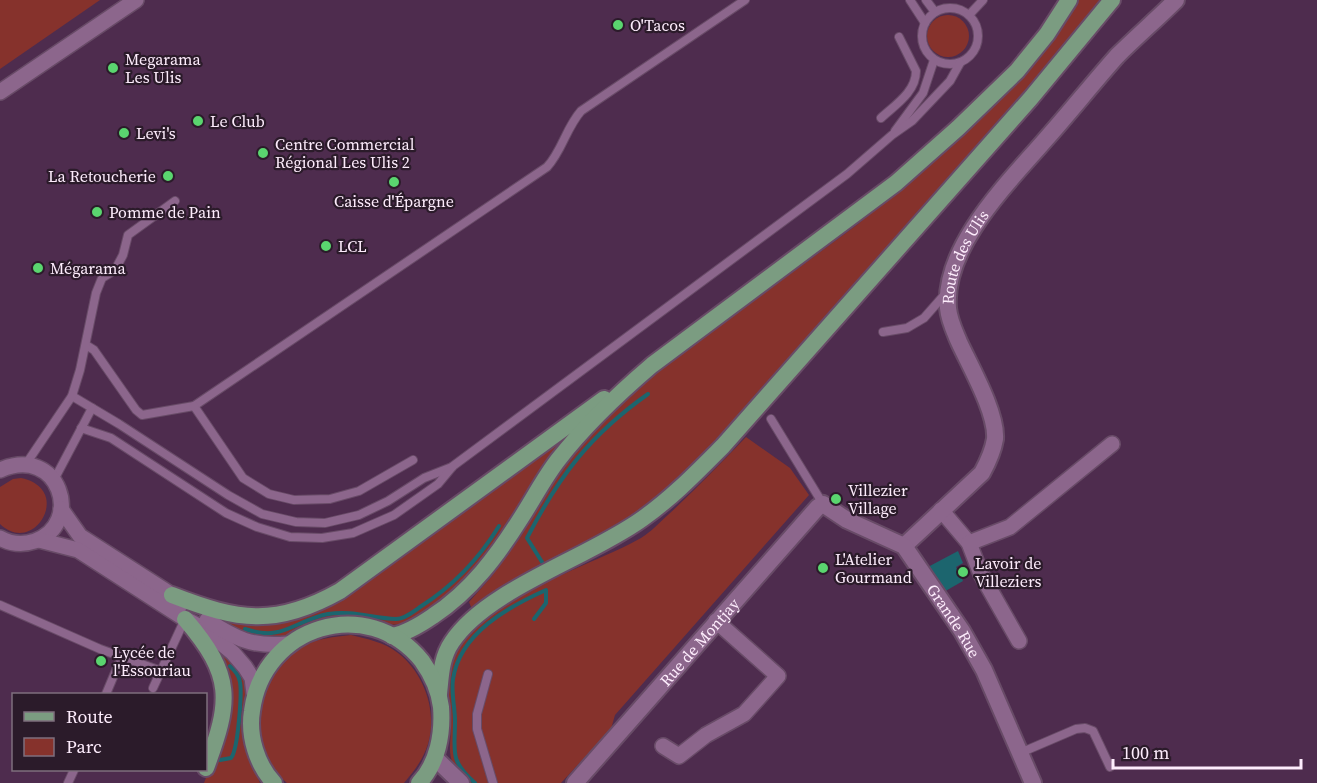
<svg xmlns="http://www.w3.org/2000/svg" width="1317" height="783" font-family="'Source Serif 4',serif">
  <rect width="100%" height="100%" fill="#4e2c4e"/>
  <g fill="#86322c">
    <polygon points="0,0 100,0 0,69"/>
    <polygon points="1078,0 1101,0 1082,26 700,458 663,493 622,524 472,609 469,602 491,577 521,536 550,487 578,447 608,415 649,378 858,224 921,171 1023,75 1055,38"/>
    <circle cx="948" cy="36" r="21"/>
    <path d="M746 437 790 468 809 495 615 715 611 729 561 783H469C442 761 452 748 451 717 450 698 445 682 450 663 467 602 591 567 641 538 651 532 660 522 669 514 696 489 721 463 746 437Z"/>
    <polygon points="557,440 561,442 497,543 472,574 448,595 405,624 386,625 351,617 326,619 310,623 283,637 268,639 249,638 207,615 281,620"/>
    <path d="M21 478C74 489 34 557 0 524V487L13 479Z"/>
    <path d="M351 635C367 639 384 642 398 653 424 673 438 712 428 744 423 760 414 771 404 783H287C243 748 257 675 302 647 317 638 334 637 351 635Z"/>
    <polygon points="217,649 242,670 246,683 242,729 245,745 260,783 204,783 226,725"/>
  </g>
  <polygon fill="#1c656e" points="958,551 963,563 956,567 963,581 942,593 926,568"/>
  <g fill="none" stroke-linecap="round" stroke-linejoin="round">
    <g stroke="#1c656e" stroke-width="4">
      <path d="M542 562 527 538C559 476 590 435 648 394"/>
      <path d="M245 629C283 642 293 621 328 614 352 610 372 618 396 619 404 619 413 612 420 607 453 586 479 559 499 526"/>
      <path d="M220 760 231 758C238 750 242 694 240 682 239 675 235 671 230 666"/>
      <path d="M475 783C449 760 455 752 455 721 455 707 451 693 453 679 460 633 508 607 546 590V603L534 619"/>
    </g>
    <defs>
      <g id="service">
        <polyline points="910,0 925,23"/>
        <polyline points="926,0 935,12"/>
        <circle cx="950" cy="36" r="28"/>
        <polyline points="969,15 983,0"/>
        <path d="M881 118C895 105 916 92 916 71L899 37"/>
        <polyline points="895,131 923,93 934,60"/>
        <polyline points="883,332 907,328 924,318 946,293"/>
        <path d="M86 345 94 350 136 410 142 415 194 406 547 167C562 151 566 128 581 111L745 0"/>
        <polyline points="72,396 119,424 228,495 262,514 296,522 325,523 359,515 388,501 424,478 452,467"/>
        <polyline points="194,406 243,478 269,494 294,500 330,499 359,491 413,460"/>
        <polyline points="771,419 823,504"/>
        <polyline points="81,428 111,438 226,513 257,527 290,537 322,538 353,533 394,515 438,484 453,466 480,446 847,174 892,135 912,121 950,81 960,63"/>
        <polyline points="26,464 72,396 80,370 96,293 102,278 115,270 123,255 128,235 175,201"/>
        <polyline points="54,480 92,408"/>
        <polyline points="0,605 100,649 161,671"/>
        <polyline points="488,674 477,714 477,729 493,783"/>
        <polyline points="153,688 185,619"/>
        <polyline points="106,694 122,656"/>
        <polyline points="1020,753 1076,729 1085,728 1093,731 1110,767"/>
        <polyline points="68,783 74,770"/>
      </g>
      <g id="minor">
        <polyline points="0,92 136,0"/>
        <path d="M0 470C60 444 84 524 35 541 23 545 11 544 0 538"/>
        <polyline points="61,509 80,536 172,595 182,603"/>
        <polyline points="941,510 969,543 981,574 1019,641"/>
        <polyline points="39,540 78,550 185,619 204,629 233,653 245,667 252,678 254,693"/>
        <polyline points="969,543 1010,527 1112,444"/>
        <path d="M207 620C236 639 252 647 287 644"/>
        <polyline points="663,746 679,756 706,735 744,714 778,676 716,621"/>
      </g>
      <g id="tertiary">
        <path id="s1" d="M904 546 982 473C988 462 993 451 995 439 997 413 970 366 959 342 954 330 949 320 948 308 943 246 1009 182 1046 139 1070 112 1093 83 1117 56 1136 37 1157 19 1176 0"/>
        <polyline points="435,758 461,783"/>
        <path id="s2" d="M575 783 818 507 823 504 847 520 904 546 962 631 984 670 1033 783"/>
      </g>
      <g id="primary">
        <path d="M172 595C239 621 276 627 340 591L604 399"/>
        <path d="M185 619C234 676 231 701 206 768"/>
        <path d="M392 636C407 633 420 625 433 616 471 591 497 556 521 518 534 498 544 478 558 460 586 424 618 394 652 365L896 183 958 128 1017 71 1047 34 1069 0"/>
        <path d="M439 694C441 676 441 658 452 642 487 589 588 558 642 519 672 498 697 472 723 446L1031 98 1112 0"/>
        <path d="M274 783C257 765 248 736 252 711 263 626 367 593 422 661 432 675 439 690 441 707 443 733 438 763 419 783"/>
      </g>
    </defs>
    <use href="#service" stroke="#684b67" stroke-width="10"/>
    <use href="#minor" stroke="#684b67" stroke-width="18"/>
    <use href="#tertiary" stroke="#684b67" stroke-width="20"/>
    <use href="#primary" stroke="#684b67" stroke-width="20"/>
    <use href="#service" stroke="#8c668c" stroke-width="8"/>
    <use href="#minor" stroke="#8c668c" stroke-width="15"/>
    <use href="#tertiary" stroke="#8c668c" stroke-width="16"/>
    <use href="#primary" stroke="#7b9c81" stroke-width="16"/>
  </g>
  <g fill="#5ad56f" stroke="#2b1b2a" stroke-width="2">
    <circle cx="618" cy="25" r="6"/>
    <circle cx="113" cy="68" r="6"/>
    <circle cx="198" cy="121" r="6"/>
    <circle cx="124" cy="133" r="6"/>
    <circle cx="263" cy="153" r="6"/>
    <circle cx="168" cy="176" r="6"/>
    <circle cx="394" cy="182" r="6"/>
    <circle cx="97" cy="212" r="6"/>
    <circle cx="326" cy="246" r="6"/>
    <circle cx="38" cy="268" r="6"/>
    <circle cx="836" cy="499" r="6"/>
    <circle cx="823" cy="568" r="6"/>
    <circle cx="963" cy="572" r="6"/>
    <circle cx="101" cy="661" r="6"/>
  </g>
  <g text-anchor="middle" stroke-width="4.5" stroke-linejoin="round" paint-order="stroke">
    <g font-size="16" fill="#fdecfc" stroke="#2b1b2a" text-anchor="start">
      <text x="630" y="31">O'Tacos</text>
      <text x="125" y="65">Megarama<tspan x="125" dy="18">Les Ulis</tspan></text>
      <text x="210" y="127">Le Club</text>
      <text x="136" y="139">Levi's</text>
      <text x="275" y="150">Centre Commercial<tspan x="275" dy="18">Régional Les Ulis 2</tspan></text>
      <text x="156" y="182" text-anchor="end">La Retoucherie</text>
      <text x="394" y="207" text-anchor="middle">Caisse d'Épargne</text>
      <text x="109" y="218">Pomme de Pain</text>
      <text x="338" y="252">LCL</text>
      <text x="50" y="274">Mégarama</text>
      <text x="848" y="496">Villezier<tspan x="848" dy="18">Village</tspan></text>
      <text x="835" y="565">L'Atelier<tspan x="835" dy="18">Gourmand</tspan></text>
      <text x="975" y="569">Lavoir de<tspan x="975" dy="18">Villeziers</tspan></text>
      <text x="113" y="658">Lycée de<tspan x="113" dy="18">l'Essouriau</tspan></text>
    </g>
    <g font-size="16" fill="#fdecfc" stroke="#2b1b2a">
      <text dy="6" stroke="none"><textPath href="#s1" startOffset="338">Route des Ulis</textPath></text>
      <text dy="6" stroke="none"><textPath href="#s2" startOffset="555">Grande Rue</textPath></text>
      <text dy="6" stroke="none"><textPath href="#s2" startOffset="188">Rue de Montjay</textPath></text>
    </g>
  </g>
  <rect x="12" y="693" width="195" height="78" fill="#2b1b2a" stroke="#7f6f7e" stroke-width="1.5"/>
  <rect x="24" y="712" width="30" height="9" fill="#7b9c81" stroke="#7f6f7e" stroke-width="1.5"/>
  <text x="66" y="723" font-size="18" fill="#fdecfc">Route</text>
  <rect x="24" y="738" width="30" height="18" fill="#86322c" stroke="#7f6f7e" stroke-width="1.5"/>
  <text x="66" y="753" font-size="18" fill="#fdecfc">Parc</text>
  <path d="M1113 759v9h188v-9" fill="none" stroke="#fdecfc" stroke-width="3"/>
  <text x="1122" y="759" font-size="18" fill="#fdecfc" stroke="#2b1b2a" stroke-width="4.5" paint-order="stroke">100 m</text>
</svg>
